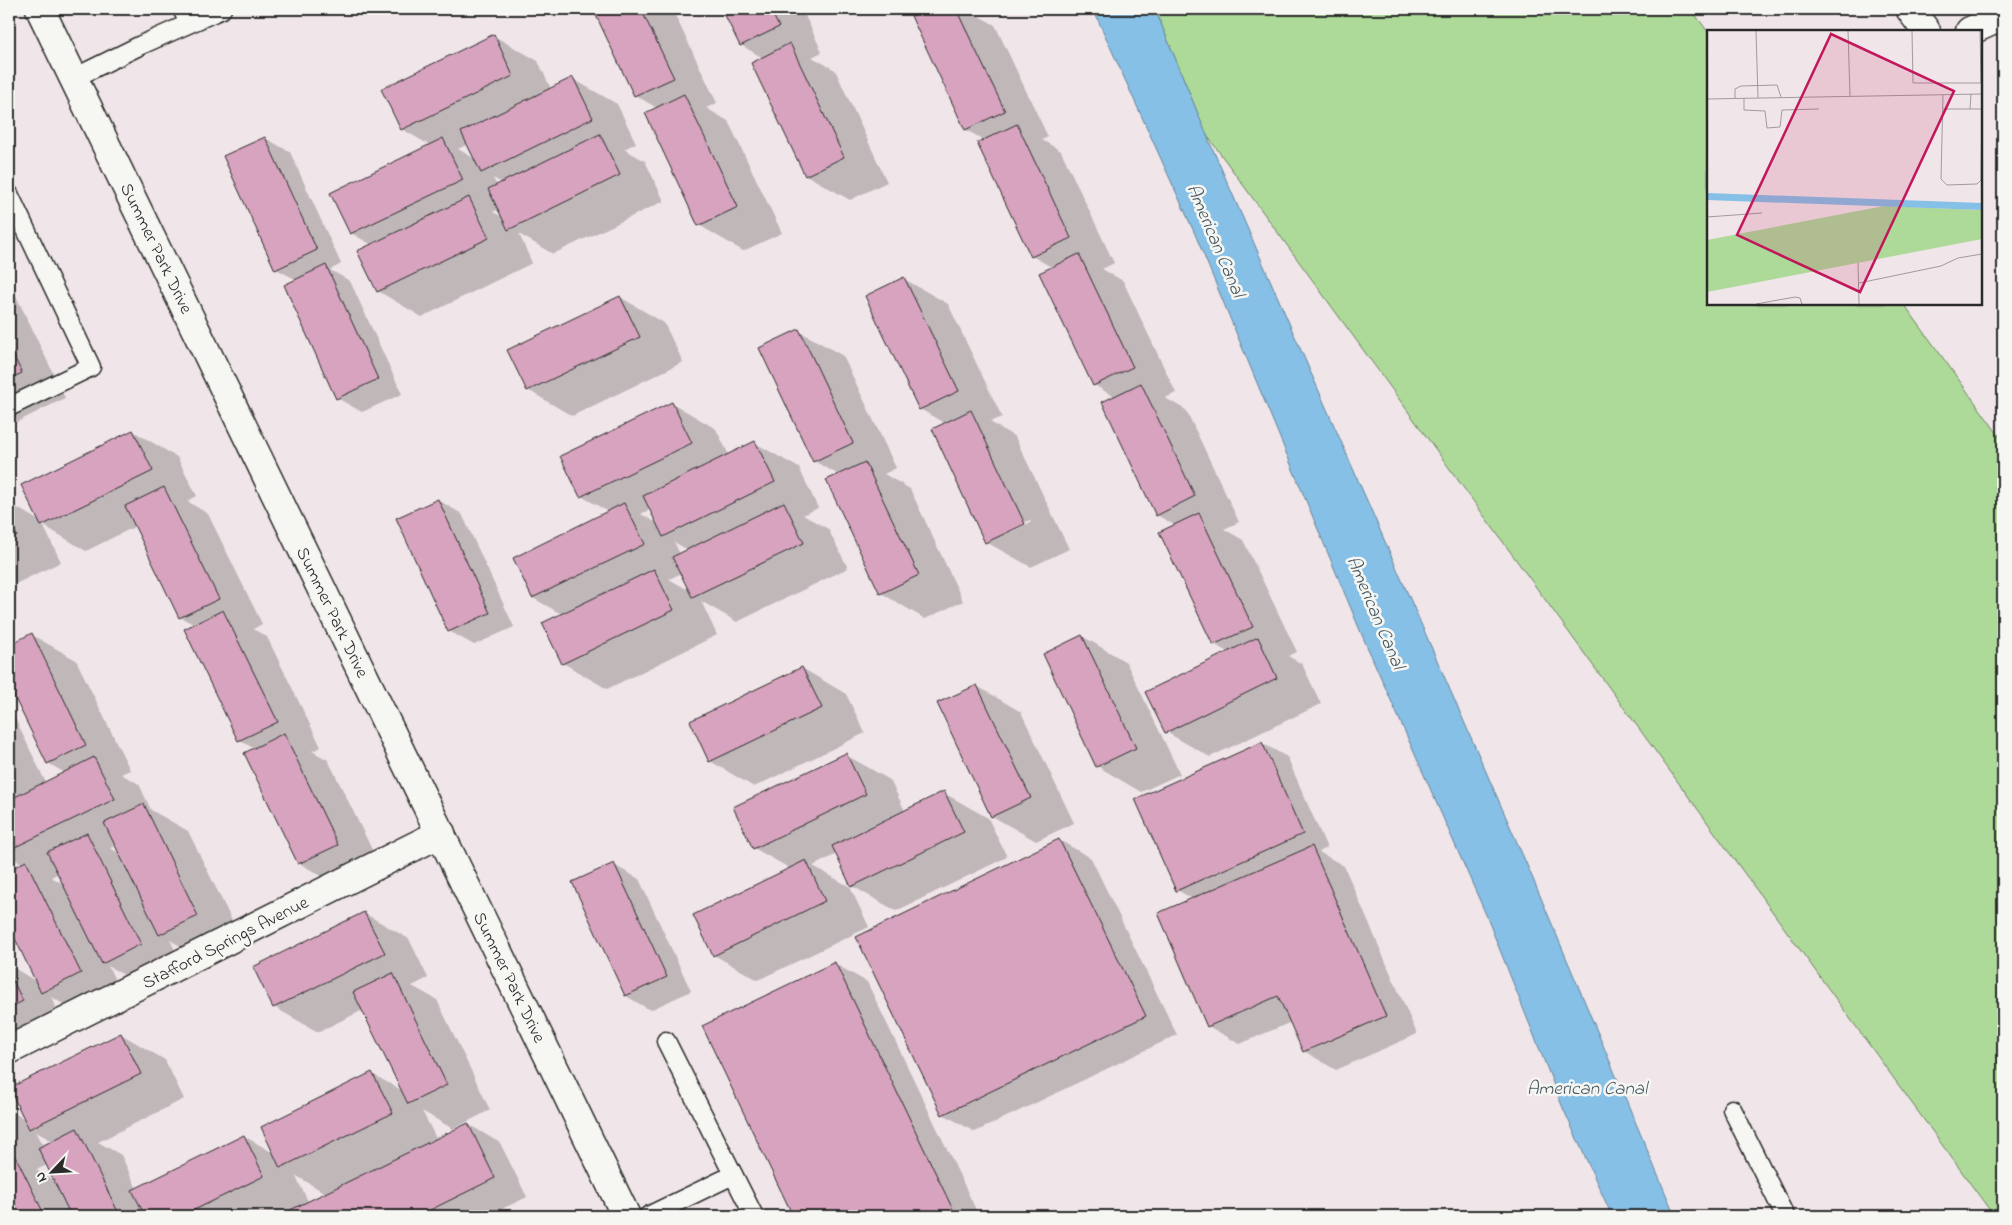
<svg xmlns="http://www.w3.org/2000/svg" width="2012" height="1225" font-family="'Indie Flower',sans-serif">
  <rect width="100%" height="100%" fill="#f0e5e8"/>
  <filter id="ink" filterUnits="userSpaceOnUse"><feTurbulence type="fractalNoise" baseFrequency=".02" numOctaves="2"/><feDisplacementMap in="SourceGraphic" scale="10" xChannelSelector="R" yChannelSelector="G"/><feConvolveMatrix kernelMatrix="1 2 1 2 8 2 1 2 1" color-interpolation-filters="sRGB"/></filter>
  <g filter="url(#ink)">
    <polygon fill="#adda99" stroke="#6c8262" points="1155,9 1691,9 1708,32 1708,304 1904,304 2003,441 2003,1216 1994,1216 1206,134"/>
    <polygon fill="#87c0e6" stroke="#62849b" points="1093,9 1155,9 1210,143 1530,872 1675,1216 1612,1216 1563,1108 1484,910 1362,635 1195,234"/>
    <g fill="#0003" fill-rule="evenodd">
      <polygon points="594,9 672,9 717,103 706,108 728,121 782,233 743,251 699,225 657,108 635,95"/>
      <polygon points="723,9 802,9 822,52 812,57 835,70 887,182 850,200 806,175 763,58 741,45"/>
      <polygon points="914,9 984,9 975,14 995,25 1048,137 1042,140 1061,151 1114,263 1102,269 1123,281 1176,393 1165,398 1186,410 1239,522 1224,529 1243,540 1297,652 1288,656 1302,664 1321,704 1210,757 1166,732 1229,653 1214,644 1176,526 1157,515 1115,397 1094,385 1053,268 1032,256 986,141 966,130 922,13"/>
      <path d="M494 36 538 61 551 89 573 79 617 104 636 143 624 149 645 161 664 201 553 254 519 234 532 263 422 317 378 291 372 245 351 233 431 146 402 129ZM468 144 475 159 458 149ZM493 178 502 183 497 186ZM499 209 504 218 493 212Z"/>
      <polygon points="265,138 290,152 341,264 330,270 350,281 402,394 362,412 337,398 297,280 276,269"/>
      <path d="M904 279 948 304 1002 417 990 422 1015 437 1069 549 1031 567 986 542 946 424 920 409ZM1030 520 1031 522 1011 532V529Z"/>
      <polygon points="9,281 65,398 9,426"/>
      <polygon points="620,297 664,323 683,362 572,416 528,390"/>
      <polygon points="799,331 843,356 896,468 884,474 910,489 963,601 925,619 881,593 839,475 814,461"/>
      <path d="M672 403 716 429 729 455 755 443 799 468 818 508 803 515 828 529 848 568 737 622 701 601 717 635 607 689 563 663V615L533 598 514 558 609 512 581 496ZM651 509 658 524 641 514ZM674 542 688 550 680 554ZM682 573 690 591 669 579Z"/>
      <polygon points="133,431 177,457 197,496 187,501 208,514 262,624 253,629 267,637 321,747 312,751 328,760 382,870 344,889 299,863 255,749 239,740 195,625 180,617 136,526 86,551 43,525 61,562 9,587 9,503 41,522"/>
      <polygon points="438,500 462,514 514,627 474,645 449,631"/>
      <path d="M32 635 76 660 130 770 121 774 139 784 151 810 188 831 242 941 204 960 170 940 185 970 147 988 108 966 124 998 86 1017 51 997 66 1027 9 1055V965L37 982 9 923V871L23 864 9 856V706L46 783 65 773 48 763 9 683V646ZM116 845 121 854 110 848ZM59 873 65 885 51 877Z"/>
      <polygon points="1082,636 1126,662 1180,774 1141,792 1097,766"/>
      <polygon points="802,668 846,694 865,733 754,787 710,761"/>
      <polygon points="977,686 1021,712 1074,823 1036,841 992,816"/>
      <polygon points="1262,743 1287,757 1327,848 1319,852 1344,866 1417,1034 1336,1070 1304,1051 1291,1022 1240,1044 1208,1026 1193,899 1177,890"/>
      <polygon points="846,755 890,780 905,811 944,793 988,818 1007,857 896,911 852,886 837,854 813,866 850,887 869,927 758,980 714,955 791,869 754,848"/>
      <polygon points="1059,840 1091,858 1177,1035 975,1132 943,1114"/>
      <polygon points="614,865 639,879 691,991 650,1010 626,996"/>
      <path d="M364 913 409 939 428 978 412 986 437 1000 490 1110 453 1129 422 1111 437 1140 468 1124 500 1143 527 1197 487 1216H9V1110L26 1120 121 1034 165 1060 184 1099 98 1142 121 1155 137 1189 244 1136 275 1154 372 1074 403 1091 363 1010 318 1032 274 1007ZM36 1132 53 1141 43 1146ZM47 1165 55 1181 36 1170ZM295 1175 327 1194 309 1203Z"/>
      <polygon points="835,964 867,982 979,1216 794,1216 703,1027"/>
    </g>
    <g fill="#d7a3be" stroke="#2b2b2b">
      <polygon points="593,9 641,9 674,78 634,96"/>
      <polygon points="722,9 770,9 779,27 740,46"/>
      <polygon points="928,9 956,9 1005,111 965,130 911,16"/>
      <polygon points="494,34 513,76 401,130 381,89"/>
      <polygon points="790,43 844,157 805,176 751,63"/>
      <polygon points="573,77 593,118 481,173 461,132"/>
      <polygon points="684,94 738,207 698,226 645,113"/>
      <polygon points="1017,124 1071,238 1031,257 977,143"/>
      <polygon points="600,134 620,175 508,230 488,189"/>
      <polygon points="265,137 317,250 275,270 223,156"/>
      <polygon points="443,138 463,180 350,234 330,193"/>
      <polygon points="469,197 489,238 377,292 357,251"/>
      <polygon points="1079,254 1133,367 1093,386 1039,273"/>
      <polygon points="326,265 378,379 336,399 284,285"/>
      <polygon points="904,277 959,391 919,410 865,296"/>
      <polygon points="620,296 640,337 527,391 507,350"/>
      <polygon points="799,329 853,443 813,462 759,348"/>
      <polygon points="9,346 22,373 9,379"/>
      <polygon points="1141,383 1195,496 1156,516 1102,402"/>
      <polygon points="672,402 692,443 580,497 560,456"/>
      <polygon points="971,410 1025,524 985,543 932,429"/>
      <polygon points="133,430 153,471 41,526 21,485"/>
      <polygon points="755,441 775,482 663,537 643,496"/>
      <polygon points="865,462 919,575 880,594 826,480"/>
      <polygon points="164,487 219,599 179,618 125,506"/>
      <polygon points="438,499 490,613 448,632 396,518"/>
      <polygon points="784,502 804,543 692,597 672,557"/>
      <polygon points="624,503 645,544 532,598 513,558"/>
      <polygon points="1199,513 1253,627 1213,645 1159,532"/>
      <polygon points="9,519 17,536 9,540"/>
      <polygon points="654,569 674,610 562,664 542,623"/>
      <polygon points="223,610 278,722 238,741 184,629"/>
      <polygon points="32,633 86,745 47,764 9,686 9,645"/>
      <polygon points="1082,635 1136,748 1096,767 1043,654"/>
      <polygon points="1258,637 1277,678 1165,733 1145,692"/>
      <polygon points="802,667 822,708 709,762 690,721"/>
      <polygon points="977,685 1031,798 991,817 937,703"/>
      <polygon points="284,733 338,845 298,864 244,753"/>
      <polygon points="1262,742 1303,834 1176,891 1135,799"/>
      <polygon points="846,753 866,794 753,849 733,807"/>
      <polygon points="94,757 115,799 9,850 9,800"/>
      <polygon points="9,769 15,781 9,784"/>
      <polygon points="944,791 964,832 851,887 832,846"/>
      <polygon points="144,804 198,916 159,935 104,823"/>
      <polygon points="87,833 141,944 102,964 47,852"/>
      <polygon points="1059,839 1146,1016 942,1115 856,937"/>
      <polygon points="1312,846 1386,1016 1303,1052 1278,996 1207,1027 1158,913"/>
      <polygon points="806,860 825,901 713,956 693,915"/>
      <polygon points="26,861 81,973 41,993 9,926 9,870"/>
      <polygon points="614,863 667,977 625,996 572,882"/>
      <polygon points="364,912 385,953 273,1008 253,967"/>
      <polygon points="835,962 956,1216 793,1216 702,1026"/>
      <polygon points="9,973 23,1001 9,1008"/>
      <polygon points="393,973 447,1085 408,1104 353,992"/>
      <polygon points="121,1033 141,1074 29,1129 9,1088"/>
      <polygon points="372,1072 393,1113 280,1168 261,1127"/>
      <polygon points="468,1123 495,1178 418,1216 278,1216"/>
      <polygon points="77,1128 120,1216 71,1216 38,1148"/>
      <polygon points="244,1135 264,1176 182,1216 145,1216 132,1190"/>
      <polygon points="16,1157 45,1216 9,1216 9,1161"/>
    </g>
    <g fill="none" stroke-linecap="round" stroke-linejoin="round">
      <defs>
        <g id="lane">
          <polyline points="182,9 189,23"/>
          <polyline points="74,78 141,45 222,9"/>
          <polyline points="9,194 91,367 9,407"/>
          <polyline points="666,1041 754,1216"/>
          <polyline points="1732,1109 1785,1216"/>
          <polyline points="648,1216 733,1175"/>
        </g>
        <g id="street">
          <polyline points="40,9 626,1216"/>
          <polyline points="1910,9 1926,31"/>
          <polyline points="1970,31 2003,16"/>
          <polyline points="9,1050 441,833"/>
        </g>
      </defs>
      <use href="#lane" stroke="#2b2b2b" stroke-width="21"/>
      <use href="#street" stroke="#2b2b2b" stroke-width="31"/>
      <use href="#lane" stroke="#f6f6f2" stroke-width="18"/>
      <use href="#street" stroke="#f6f6f2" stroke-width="28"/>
    </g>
  </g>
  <g text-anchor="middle" stroke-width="5" stroke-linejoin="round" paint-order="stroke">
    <g font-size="18" fill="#2b2b2b" stroke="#f6f6f2">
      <text transform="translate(157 248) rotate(64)" y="6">Summer Park Drive</text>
      <text transform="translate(333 612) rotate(64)" y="6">Summer Park Drive</text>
      <text transform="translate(225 942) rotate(-27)" y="6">Stafford Springs Avenue</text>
      <text transform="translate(510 977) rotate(64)" y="6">Summer Park Drive</text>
    </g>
    <g font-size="19" font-style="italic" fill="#475863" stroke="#f6f6f2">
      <text transform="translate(1217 240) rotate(67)" y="7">American Canal</text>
      <text transform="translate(1377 612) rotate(67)" y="7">American Canal</text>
      <text x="1587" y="1094">American Canal</text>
    </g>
  </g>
  <g transform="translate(1707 30)">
    <rect width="275" height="275" fill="#f0e5e8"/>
    <path d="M177 176 275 180V209L0 262V210Z" fill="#adda99"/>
    <path d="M1 163 275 173V180L0 170Z" fill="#87c0e6"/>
    <path fill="none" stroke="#a19b9c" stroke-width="1" d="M49 1 51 68M141 1 143 66M205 1 206 53H274L273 1M236 65 234 149 240 155 270 154 274 150 275 64M28 68V59L34 56 70 55 74 67M37 68V80L58 81 60 98 73 97 75 80 112 79M0 69 275 64M236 79H274M263 79 264 64M0 187 55 183M151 233 152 274M152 253 234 236 251 228 275 224M49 274 88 267 93 268 95 274"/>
    <path fill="#c2185b" fill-opacity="0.15" stroke="#c2185b" stroke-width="2.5" d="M124 4 247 61 153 262 30 205Z"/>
    <rect width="275" height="275" fill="none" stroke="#2b2b2b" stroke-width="2.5"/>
  </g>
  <rect width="2012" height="1225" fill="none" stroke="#f6f6f2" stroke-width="30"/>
  <rect x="15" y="15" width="1982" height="1195" fill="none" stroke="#2b2b2b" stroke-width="2" filter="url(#ink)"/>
  <g transform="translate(52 1172) rotate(245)" stroke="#f6f6f2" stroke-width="4" paint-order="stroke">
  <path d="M0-4L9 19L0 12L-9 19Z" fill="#2b2b2b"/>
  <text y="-8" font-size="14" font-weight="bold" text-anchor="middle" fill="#2b2b2b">N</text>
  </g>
</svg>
